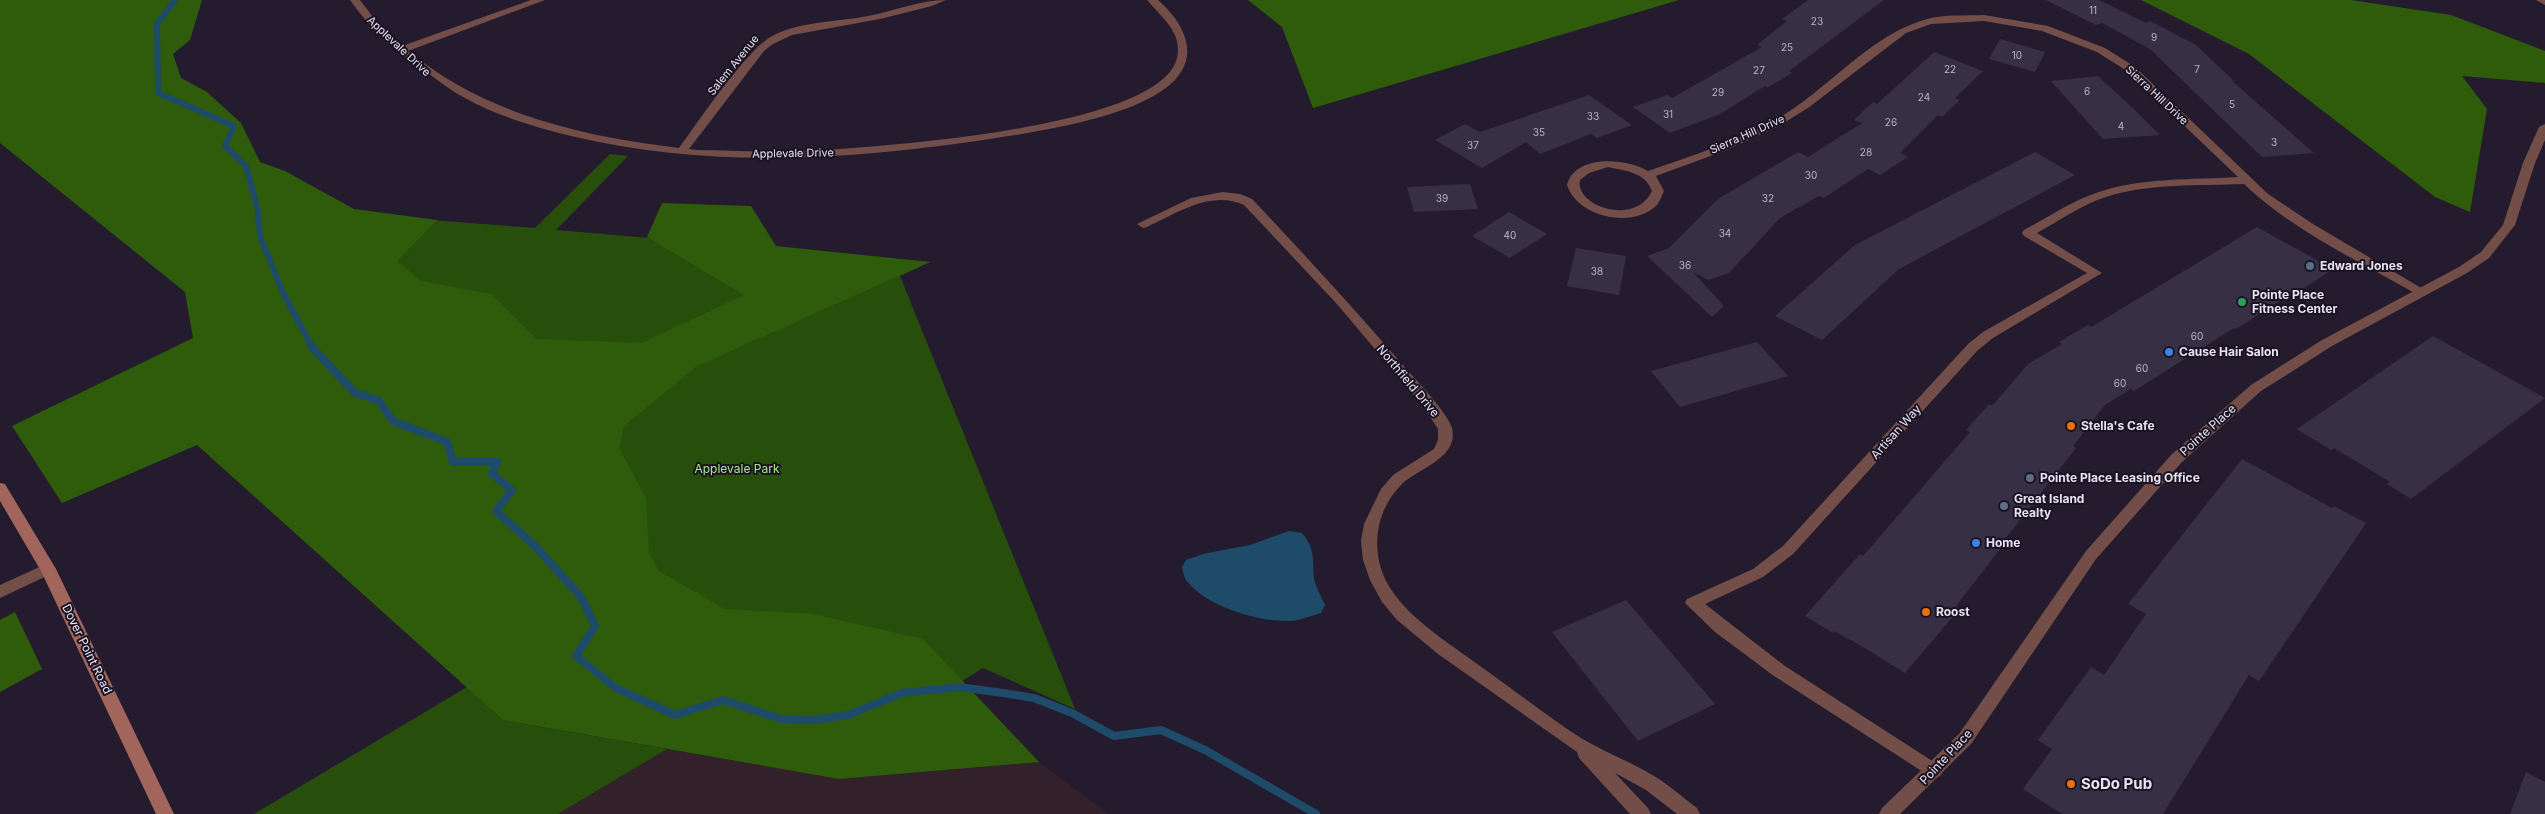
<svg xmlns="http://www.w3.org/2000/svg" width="2545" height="814" font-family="Inter,sans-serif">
  <rect width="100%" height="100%" fill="#241c2e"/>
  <polygon fill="#32212a" points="667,749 839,779 1039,762 1109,814 558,814"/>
  <g fill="#284e0b">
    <polygon points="610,154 628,156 556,230 930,262 900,276 1075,709 983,668 852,750 657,690 350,214 535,228"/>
    <polygon points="467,687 503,720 667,749 558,814 254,814"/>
  </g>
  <g fill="#2f5c0a">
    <polygon points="0,0 202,0 190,40 173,54 181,78 207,92 241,123 260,162 285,171 354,209 437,220 397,261 421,281 491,294 536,339 642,343 744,295 647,237 662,203 751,206 776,246 930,262 697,366 624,426 619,448 646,498 649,553 659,571 725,609 813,614 923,639 1039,762 839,779 503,720 197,445 62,503 12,426 193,338 185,292 0,143"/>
    <polygon points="1248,0 1679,0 1313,108 1282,27"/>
    <polygon points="2141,0 2351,0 2451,15 2545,51 2545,83 2462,76 2487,109 2470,212 2435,197 2249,54"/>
    <polygon points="15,612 42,669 0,692 0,620"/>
  </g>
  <path fill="#1e4b69" d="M1289 531 1302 533C1316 550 1312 558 1314 578 1315 587 1322 597 1325 605L1321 613C1314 615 1306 618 1298 620 1267 625 1207 608 1187 581 1184 578 1183 571 1182 567L1186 560 1203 554 1250 545Z"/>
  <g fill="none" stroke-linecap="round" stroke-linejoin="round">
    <polyline stroke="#1e4b69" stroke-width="6" points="175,0 157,24 158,93 234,126 225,146 246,166 258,211 260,236 283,293 312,347"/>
    <polyline stroke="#1e4b69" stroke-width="8" points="311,346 355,393 378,400 393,421 447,442 453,462 497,462 492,474 512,490 496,511 535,546 581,597 595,626 576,656 616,688 675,715 723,700 781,719 815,720 848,715 902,693 959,687 1003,693 1034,698 1072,713 1114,736 1161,730 1205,750 1316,814"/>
  </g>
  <g fill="#372f43">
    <polygon points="1808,0 1884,0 1789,71 1792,73 1768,87 1765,86 1720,114 1670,133 1633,107 1667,95 1672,98 1762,47 1757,45 1787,21 1782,19"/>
    <polygon points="2046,0 2099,0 2146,23 2150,21 2196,45 2234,81 2232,81 2314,153 2262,157 2150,49 2102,23 2096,25"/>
    <polygon points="2000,39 2045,52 2035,72 1989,59"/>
    <polygon points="1934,52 1983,71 1955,98 1960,100 1942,117 1938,115 1900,153 1908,157 1880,175 1868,169 1824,198 1819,196 1780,218 1729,273 1708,280 1693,272 1724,306 1712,317 1647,256 1669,248 1718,199 1798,152 1808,157 1862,123 1854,120 1873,102 1877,104"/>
    <polygon points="2098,76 2138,113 2160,135 2103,139 2051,81"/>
    <polygon points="1589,95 1632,125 1597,138 1591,134 1540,154 1526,142 1482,168 1435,140 1465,124 1480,132"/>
    <polygon points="2035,152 2075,175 1899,269 1822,340 1775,316 1855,245"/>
    <polygon points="1470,184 1478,209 1414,212 1407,187"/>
    <polygon points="1509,212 1547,234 1510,258 1472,236"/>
    <polygon points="2257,227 2333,269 2285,301 2283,299 2236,329 2234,328 2134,391 2131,389 2105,405 2073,446 2076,448 1998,548 2000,549 1956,606 1958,608 1954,612 1956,613 1905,673 1863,647 1834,631 1833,633 1805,616 1860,554 1863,556 1970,432 1966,430 1989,404 1992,406 2028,364 2062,344 2059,342 2088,325 2091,327"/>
    <polygon points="1576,248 1626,256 1619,295 1567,286"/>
    <polygon points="2433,336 2545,398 2411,499 2387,484 2390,482 2334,448 2331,450 2297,429"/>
    <polygon points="1757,342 1788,376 1680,407 1651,371"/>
    <polygon points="2242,459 2332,508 2334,506 2366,523 2259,681 2249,675 2163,814 2062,814 2023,789 2052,749 2038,740 2091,667 2104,675 2146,614 2128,604"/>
    <polygon points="1626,600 1715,704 1638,741 1552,632"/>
    <polygon points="2526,772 2545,782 2545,814 2510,814"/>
  </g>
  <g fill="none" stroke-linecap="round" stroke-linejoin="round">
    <g fill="#734d47" fill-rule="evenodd">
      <path d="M350 0H360L376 21 402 46 531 0H545L408 51C487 115 581 136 679 148 699 121 748 47 774 35 802 21 838 22 868 16 894 11 920 0 946 0L932 6 880 19 792 35 773 44 764 51 689 149 696 150C724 150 752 152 780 152 847 150 1160 132 1177 58 1183 32 1161 17 1147 0H1158C1181 20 1201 52 1175 80 1139 117 1041 131 990 139 851 160 709 169 571 136 535 127 497 116 465 98 453 92 443 84 432 76 400 55 372 32 350 0Z"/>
      <polygon points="2536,0 2545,0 2545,5"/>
      <path d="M1984 15 2048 26 2105 48 2135 67 2268 194 2313 224 2428 292 2422 296 2418 295C2359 261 2293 231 2244 184 2199 186 2149 183 2106 197 2081 205 2059 221 2037 233L2102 273 1993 338 1978 350 1793 554 1763 577 1705 604 1785 666 1940 766 1943 771 1940 776 1934 779 1774 676 1715 632 1685 603 1687 599 1753 569 1783 546 1968 344 1983 332 2087 273 2024 236 2022 233 2024 230C2047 218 2070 202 2096 193 2141 177 2191 180 2238 177L2127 71 2097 52 2042 31 1984 21 1931 24 1906 33 1808 108 1777 127 1724 151 1656 176 1664 191C1662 195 1660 201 1657 205 1633 229 1578 218 1567 185 1575 154 1626 158 1648 171 1694 155 1743 140 1785 114 1833 84 1872 34 1927 19 1944 14 1966 16 1984 15ZM1608 167C1626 171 1645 172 1652 191 1635 227 1574 206 1580 180L1589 173Z"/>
      <path d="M1223 192 1240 194 1252 199C1306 256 1358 313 1409 372 1420 384 1448 414 1452 428 1459 458 1419 468 1402 484 1376 509 1370 549 1386 581 1404 615 1443 639 1473 661 1509 686 1544 714 1581 738 1606 753 1634 763 1659 779 1672 788 1685 799 1697 808L1700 814H1677L1646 790 1615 773 1648 808 1651 814H1630L1579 758 1577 752 1438 654 1397 620 1382 602 1370 580 1363 560 1361 541 1364 524 1381 489 1393 475 1434 449 1438 440V429L1423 406 1336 303 1244 205C1211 190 1177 213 1147 227L1143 228 1137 224 1191 198Z"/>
      <polygon points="48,563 53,565 56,569 53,573 0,598 0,585"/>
    </g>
    <polygon fill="#734d47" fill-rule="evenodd" points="2545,124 2545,140 2535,163 2515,225 2489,258 2467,273 2332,346 2261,391 2182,462 2096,559 1971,744 1900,814 1879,814 1882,808 1959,734 2086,551 2172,454 2251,385 2322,340 2459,267 2481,252 2503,225 2523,163 2539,127"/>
    <polygon fill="#a2655c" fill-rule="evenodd" points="0,483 5,484 56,569 174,814 156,814 41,571 0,501"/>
  </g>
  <g fill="#5c6f8a" stroke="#1a1324" stroke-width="2">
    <circle cx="2310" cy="266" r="5"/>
    <circle cx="2030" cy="478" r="5"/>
    <circle cx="2004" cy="506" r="5"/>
  </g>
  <circle fill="#2e9e5b" stroke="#1a1324" stroke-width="2" cx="2242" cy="302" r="5"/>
  <g fill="#3f7fe0" stroke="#1a1324" stroke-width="2">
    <circle cx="2169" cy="352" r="5"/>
    <circle cx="1976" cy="543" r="5"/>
  </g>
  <g fill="#e8710a" stroke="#1a1324" stroke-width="2">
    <circle cx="2071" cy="426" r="5"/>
    <circle cx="1926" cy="612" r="5"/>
    <circle cx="2071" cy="784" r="5"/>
  </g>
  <g text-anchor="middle" stroke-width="4" stroke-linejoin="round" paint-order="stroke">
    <g font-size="10" fill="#bcb6c5">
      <text x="2093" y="14">11</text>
      <text x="1817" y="25">23</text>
      <text x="2154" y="41">9</text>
      <text x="1787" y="51">25</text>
      <text x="2017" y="59">10</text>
      <text x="1950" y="73">22</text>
      <text x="2197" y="73">7</text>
      <text x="1759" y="74">27</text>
      <text x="2087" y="95">6</text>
      <text x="1718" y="96">29</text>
      <text x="1924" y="101">24</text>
      <text x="2232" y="108">5</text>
      <text x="1668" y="118">31</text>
      <text x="1593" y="120">33</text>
      <text x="1891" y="126">26</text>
      <text x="2121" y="130">4</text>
      <text x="1539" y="136">35</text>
      <text x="2274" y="146">3</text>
      <text x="1473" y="149">37</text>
      <text x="1866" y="156">28</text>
      <text x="1811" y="179">30</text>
      <text x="1442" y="202">39</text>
      <text x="1768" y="202">32</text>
      <text x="1725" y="237">34</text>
      <text x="1510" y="239">40</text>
      <text x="1685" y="269">36</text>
      <text x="1597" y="275">38</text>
      <text x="2197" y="340">60</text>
      <text x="2142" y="372">60</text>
      <text x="2120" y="387">60</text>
    </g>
    <g font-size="11" fill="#e8e3f0" stroke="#1a1324">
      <text transform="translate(399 46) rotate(43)" y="4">Applevale Drive</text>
      <text transform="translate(733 65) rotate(-51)" y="4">Salem Avenue</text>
      <text transform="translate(2157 95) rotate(43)" y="4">Sierra Hill Drive</text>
      <text transform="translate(1747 134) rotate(-24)" y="4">Sierra Hill Drive</text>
      <text transform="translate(793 153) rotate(-1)" y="4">Applevale Drive</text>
    </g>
    <g font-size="12" font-weight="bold" fill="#e8e3f0" stroke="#1a1324" text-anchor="start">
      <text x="2320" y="270">Edward Jones</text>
      <text x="2252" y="299">Pointe Place<tspan x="2252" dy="14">Fitness Center</tspan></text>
      <text x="2179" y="356">Cause Hair Salon</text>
      <text x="2081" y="430">Stella's Cafe</text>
      <text x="2040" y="482">Pointe Place Leasing Office</text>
      <text x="2014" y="503">Great Island<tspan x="2014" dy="14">Realty</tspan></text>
      <text x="1986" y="547">Home</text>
      <text x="1936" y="616">Roost</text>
    </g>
    <g font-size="12" fill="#e8e3f0" stroke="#1a1324">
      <text transform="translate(1408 381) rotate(50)" y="4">Northfield Drive</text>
      <text transform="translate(2208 430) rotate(-42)" y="4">Pointe Place</text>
      <text transform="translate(1896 432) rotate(-48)" y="4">Artisan Way</text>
      <text transform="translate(87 649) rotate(64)" y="4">Dover Point Road</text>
      <text transform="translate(1946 757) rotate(-47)" y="4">Pointe Place</text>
    </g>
    <g font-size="12" fill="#a8e983" stroke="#1a1324">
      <text x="737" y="473">Applevale Park</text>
    </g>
    <g font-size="15" font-weight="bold" fill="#e8e3f0" stroke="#1a1324" text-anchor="start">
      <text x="2081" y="789">SoDo Pub</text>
    </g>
  </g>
</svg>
